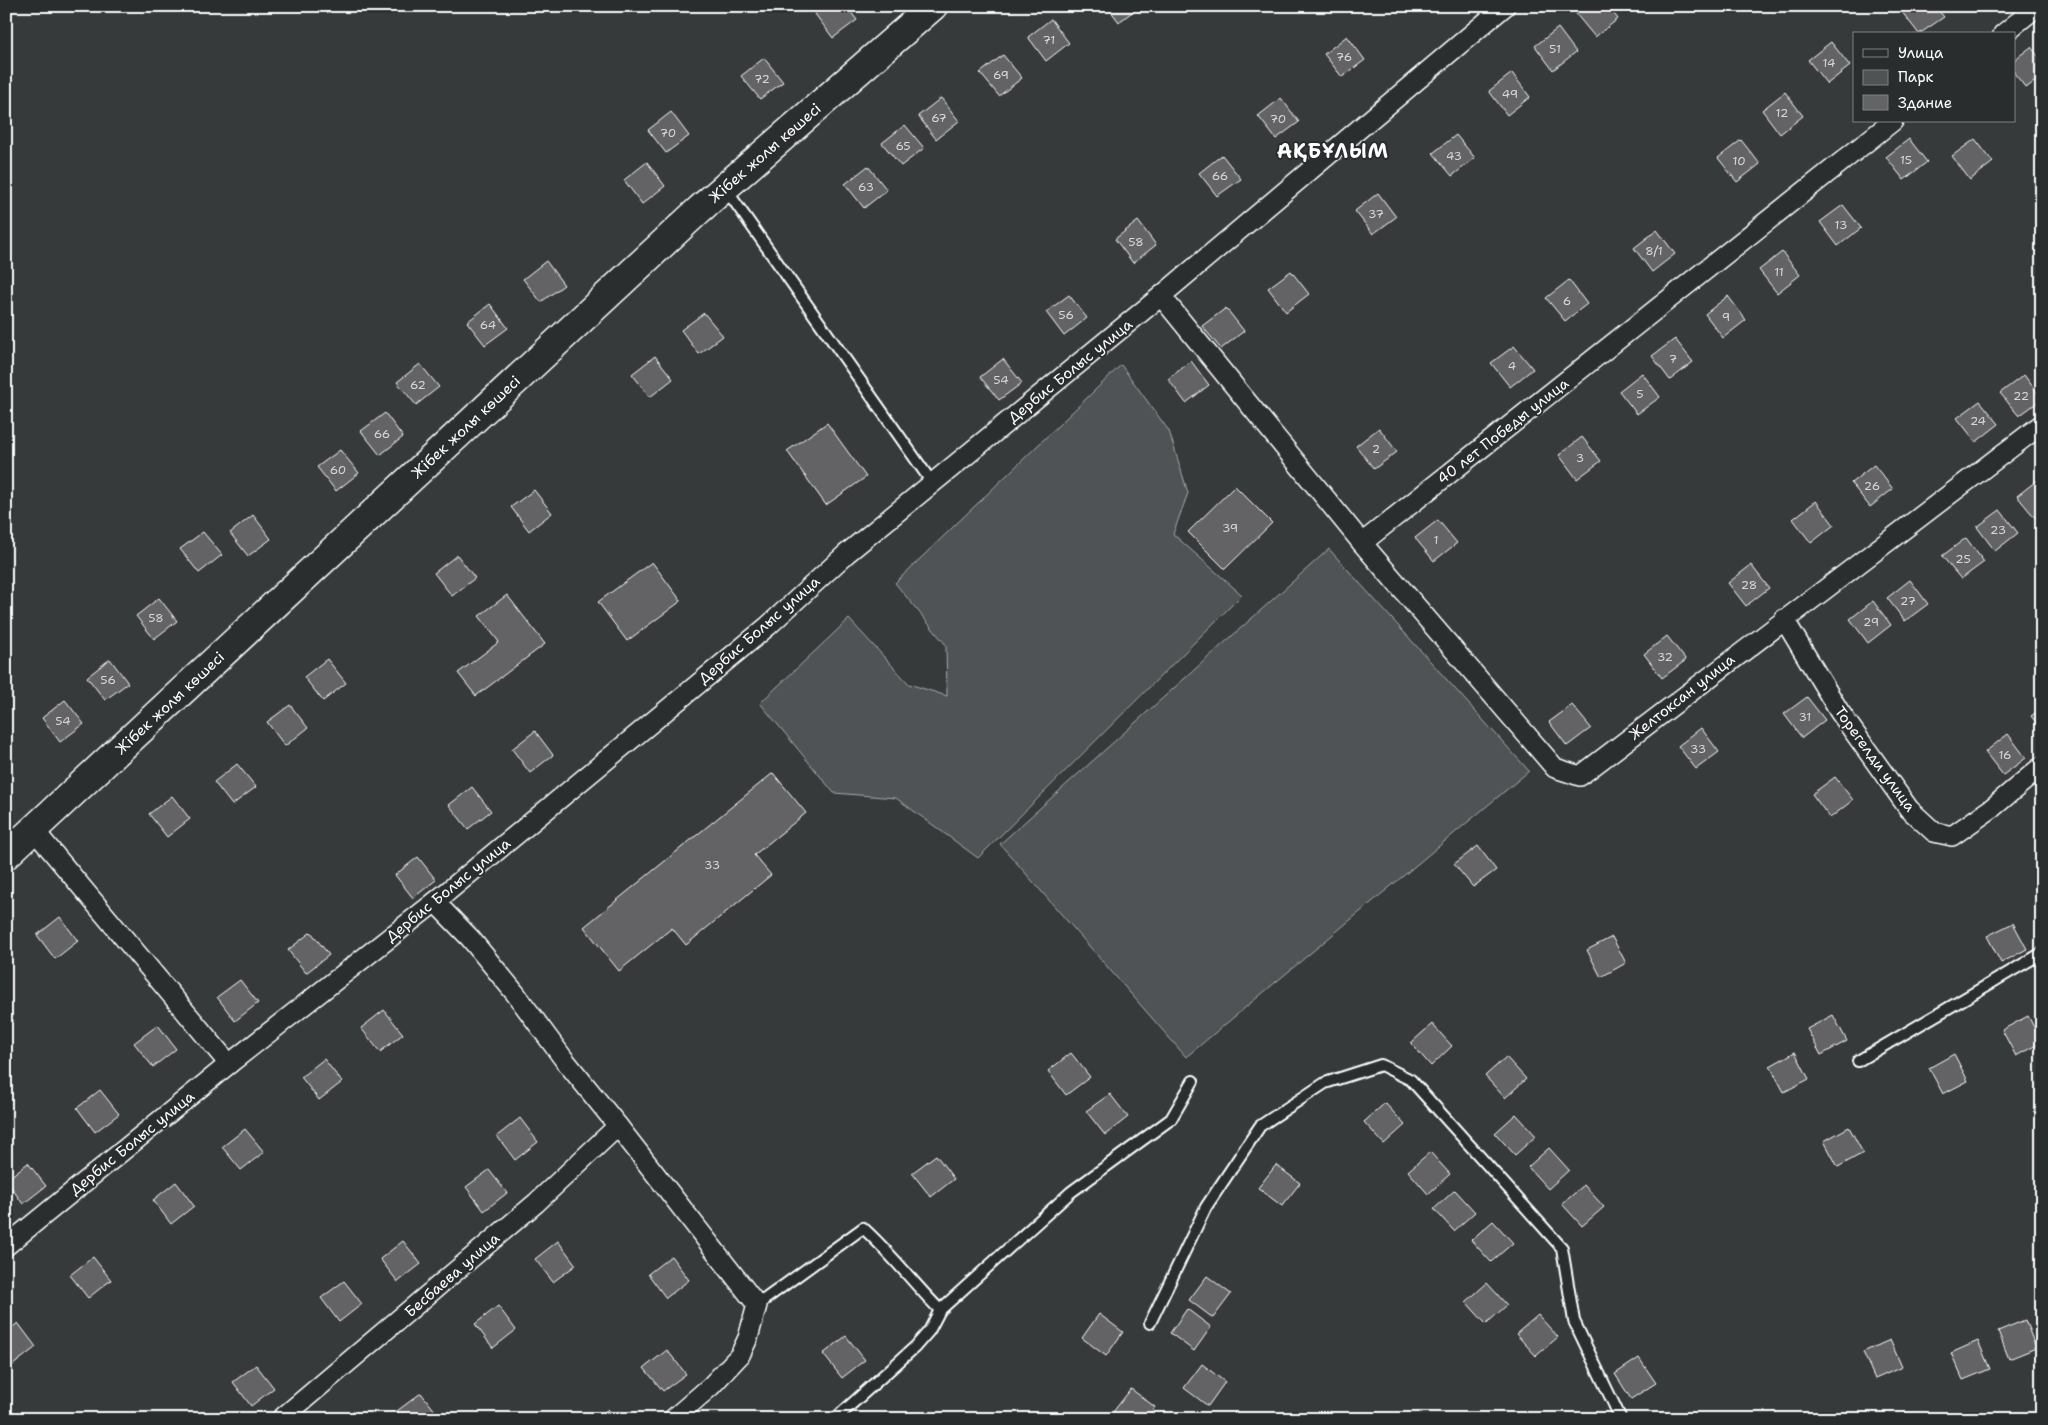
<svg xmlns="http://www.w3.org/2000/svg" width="2048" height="1425" font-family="'Shantell Sans',sans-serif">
  <rect width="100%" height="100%" fill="#373a3b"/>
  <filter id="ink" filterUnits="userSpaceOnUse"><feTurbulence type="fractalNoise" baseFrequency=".02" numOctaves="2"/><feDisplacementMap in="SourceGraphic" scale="10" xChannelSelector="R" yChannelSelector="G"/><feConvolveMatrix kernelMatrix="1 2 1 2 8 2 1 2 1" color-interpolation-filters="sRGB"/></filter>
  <g filter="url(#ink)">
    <g fill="#505354" stroke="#a8a9aa">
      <polygon points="1121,365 1169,431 1188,493 1173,534 1242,595 978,858 896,798 834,793 760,703 849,619 909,684 947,696 946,645 895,583"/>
      <polygon points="1329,549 1529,771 1186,1057 1000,844"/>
    </g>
    <g fill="#636465" stroke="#fff">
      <polygon points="825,6 846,6 857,20 833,38 815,14"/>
      <polygon points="1107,6 1140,6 1119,22"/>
      <polygon points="1586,6 1608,6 1618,19 1595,37 1576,14"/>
      <polygon points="1909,6 1935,6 1944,17 1919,34 1902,12"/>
      <polygon points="1051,19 1069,43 1046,61 1028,37"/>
      <polygon points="1558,28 1576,52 1553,70 1535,46"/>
      <polygon points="1347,36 1365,60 1342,77 1324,54"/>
      <polygon points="1831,42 1850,66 1827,84 1808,60"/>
      <polygon points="2031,47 2042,61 2042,76 2026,88 2014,73 2014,60"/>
      <polygon points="1003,55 1022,78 999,96 980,73"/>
      <polygon points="764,58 783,82 760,99 741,76"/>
      <polygon points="1512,73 1530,97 1507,115 1489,91"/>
      <polygon points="1785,92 1803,116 1780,134 1762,110"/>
      <polygon points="941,98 959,121 936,139 918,116"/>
      <polygon points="1281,98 1299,122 1276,139 1258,116"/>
      <polygon points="671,112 689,136 666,153 648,130"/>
      <polygon points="905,125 924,148 901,166 882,143"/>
      <polygon points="1456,135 1475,158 1452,176 1433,153"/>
      <polygon points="1909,139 1927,162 1904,180 1886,157"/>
      <polygon points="1975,139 1993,162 1970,180 1952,156"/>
      <polygon points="1741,140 1760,164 1737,182 1718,158"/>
      <polygon points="1222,155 1241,179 1217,196 1199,173"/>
      <polygon points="647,162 665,186 642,204 624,180"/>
      <polygon points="868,166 887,190 864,208 845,184"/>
      <polygon points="1378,193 1396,217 1373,234 1355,211"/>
      <polygon points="1843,205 1861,228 1838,246 1820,222"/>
      <polygon points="1138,221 1156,245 1133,263 1115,239"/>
      <polygon points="1657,230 1675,254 1652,272 1634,248"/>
      <polygon points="1782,252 1800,275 1777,293 1759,270"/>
      <polygon points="546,261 564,285 541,302 523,279"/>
      <polygon points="1291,271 1309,294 1286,312 1268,288"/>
      <polygon points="1569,280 1587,304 1565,321 1546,298"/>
      <polygon points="1069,295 1087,318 1064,336 1046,312"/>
      <polygon points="1728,296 1746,320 1723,338 1705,314"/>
      <polygon points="490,304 508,328 485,345 467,322"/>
      <polygon points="1226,308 1244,331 1221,349 1202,326"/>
      <polygon points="704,313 723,336 699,354 681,330"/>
      <polygon points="1675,339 1693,362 1670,380 1652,356"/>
      <polygon points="1514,346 1533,369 1510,387 1491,363"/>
      <polygon points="655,356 673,379 650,397 632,374"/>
      <polygon points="1003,359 1022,383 999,400 980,377"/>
      <polygon points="1191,361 1209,385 1186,403 1168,379"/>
      <polygon points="420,364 439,387 416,405 397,382"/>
      <polygon points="1642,373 1660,397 1637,414 1619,391"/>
      <polygon points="2024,375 2042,399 2019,416 2000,393"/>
      <polygon points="1980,401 1999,424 1976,442 1957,418"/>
      <polygon points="385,413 403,437 380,455 361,431"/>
      <polygon points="827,423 866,477 826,505 787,451"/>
      <polygon points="1379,428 1397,452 1374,469 1356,446"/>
      <polygon points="1582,437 1601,461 1577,479 1559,455"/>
      <polygon points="340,450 359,473 336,491 317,467"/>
      <polygon points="1874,465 1893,489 1870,507 1851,483"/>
      <polygon points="2040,478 2042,515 2036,519 2017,496"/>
      <polygon points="1235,486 1272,523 1225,569 1188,532"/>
      <polygon points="534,490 552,513 529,531 511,507"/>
      <polygon points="1816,501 1834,525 1811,543 1793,519"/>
      <polygon points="2000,510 2018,533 1995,551 1977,527"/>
      <polygon points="253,515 271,539 248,556 230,533"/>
      <polygon points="1438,520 1457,543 1434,561 1415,538"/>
      <polygon points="203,532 222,555 199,573 180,549"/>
      <polygon points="1966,538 1984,562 1961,579 1942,556"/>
      <polygon points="457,555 475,578 452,596 434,573"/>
      <polygon points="652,562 681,601 627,641 598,602"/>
      <polygon points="1751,565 1769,588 1746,606 1728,583"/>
      <polygon points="1910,580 1928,604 1905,621 1887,598"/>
      <polygon points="507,595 545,644 476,696 458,673 499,642 479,616"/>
      <polygon points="159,598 177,621 154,639 136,616"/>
      <polygon points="1873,601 1891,625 1868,643 1850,619"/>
      <polygon points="1667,636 1686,660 1662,678 1644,654"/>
      <polygon points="110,659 128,683 105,700 87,677"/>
      <polygon points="327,659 346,683 323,701 304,677"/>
      <polygon points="1807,697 1825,720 1802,738 1784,714"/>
      <polygon points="65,700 84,724 60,742 42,718"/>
      <polygon points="290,705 308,728 285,746 267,722"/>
      <polygon points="1572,705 1591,728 1567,746 1549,722"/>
      <polygon points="2042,708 2042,730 2031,716"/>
      <polygon points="1701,728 1719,752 1696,769 1678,746"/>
      <polygon points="535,731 553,755 530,773 512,749"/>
      <polygon points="2008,734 2026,758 2003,775 1985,752"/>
      <polygon points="237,764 256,787 232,805 214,782"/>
      <polygon points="773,773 806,813 754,855 771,875 686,945 672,928 619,971 584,927"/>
      <polygon points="1835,777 1853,800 1830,818 1812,794"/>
      <polygon points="472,787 491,811 468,829 449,805"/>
      <polygon points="172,796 190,819 167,837 149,814"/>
      <polygon points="1478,846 1496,870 1473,887 1454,864"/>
      <polygon points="418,857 436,880 413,898 395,875"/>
      <polygon points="60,917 78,941 55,959 37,935"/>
      <polygon points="2013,923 2027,949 2001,963 1987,936"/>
      <polygon points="311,932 329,955 306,973 288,950"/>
      <polygon points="1612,937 1626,963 1601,977 1587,950"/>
      <polygon points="240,980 258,1003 235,1021 217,997"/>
      <polygon points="384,1010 403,1034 380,1052 361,1028"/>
      <polygon points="1833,1015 1847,1041 1821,1055 1807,1029"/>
      <polygon points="2028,1016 2042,1042 2016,1056 2002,1030"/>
      <polygon points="1432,1024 1452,1046 1431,1066 1411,1043"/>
      <polygon points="158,1025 176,1049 153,1067 134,1043"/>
      <polygon points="1795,1052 1809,1079 1784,1092 1770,1066"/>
      <polygon points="1071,1053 1090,1077 1066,1095 1048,1071"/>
      <polygon points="1954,1054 1968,1081 1943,1094 1929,1068"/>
      <polygon points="1506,1057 1526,1079 1505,1098 1485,1076"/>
      <polygon points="324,1059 342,1082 319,1100 301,1077"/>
      <polygon points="100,1090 119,1114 95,1132 77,1108"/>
      <polygon points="1110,1094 1128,1117 1105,1135 1086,1111"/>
      <polygon points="1385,1103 1405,1125 1384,1144 1364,1122"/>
      <polygon points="1516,1114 1536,1136 1515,1155 1495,1133"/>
      <polygon points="520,1118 538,1142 515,1160 497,1136"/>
      <polygon points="1849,1127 1863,1153 1838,1167 1824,1141"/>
      <polygon points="245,1129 264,1152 241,1170 222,1147"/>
      <polygon points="1549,1148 1569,1170 1548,1189 1528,1167"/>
      <polygon points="1430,1152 1450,1174 1428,1194 1408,1171"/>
      <polygon points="936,1155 954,1179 931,1197 912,1173"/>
      <polygon points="28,1163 46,1186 23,1204 6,1180"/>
      <polygon points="1276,1165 1300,1183 1282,1206 1258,1188"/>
      <polygon points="489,1170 507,1193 484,1211 466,1187"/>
      <polygon points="176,1182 194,1206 171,1224 153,1200"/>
      <polygon points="1584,1185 1604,1207 1582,1226 1562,1204"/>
      <polygon points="1455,1190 1475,1212 1454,1231 1434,1209"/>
      <polygon points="1493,1221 1513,1243 1491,1262 1471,1240"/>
      <polygon points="403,1241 421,1264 398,1282 380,1259"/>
      <polygon points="558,1241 576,1265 553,1282 535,1259"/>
      <polygon points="671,1256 689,1280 666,1298 648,1274"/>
      <polygon points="93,1257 111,1280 88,1298 70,1275"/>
      <polygon points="1207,1276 1231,1294 1213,1318 1189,1300"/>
      <polygon points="344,1281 362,1304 339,1322 321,1298"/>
      <polygon points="1487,1283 1507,1305 1486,1324 1466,1302"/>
      <polygon points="498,1306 516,1330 493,1348 475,1324"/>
      <polygon points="1187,1309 1211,1327 1194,1351 1170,1333"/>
      <polygon points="1099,1314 1123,1332 1106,1356 1082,1338"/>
      <polygon points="1538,1315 1558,1337 1536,1356 1516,1334"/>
      <polygon points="2025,1320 2036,1348 2009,1359 1998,1331"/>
      <polygon points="18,1323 36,1347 13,1365 6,1356 6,1332"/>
      <polygon points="846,1336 865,1360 842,1378 823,1354"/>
      <polygon points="1890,1340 1902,1367 1875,1379 1863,1352"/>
      <polygon points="1978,1341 1990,1369 1963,1380 1951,1353"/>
      <polygon points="667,1350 686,1374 663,1391 644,1368"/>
      <polygon points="1639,1358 1656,1383 1631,1399 1615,1374"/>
      <polygon points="1202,1364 1225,1382 1208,1406 1184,1388"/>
      <polygon points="256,1365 274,1388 251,1406 233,1382"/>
      <polygon points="1131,1389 1155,1407 1146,1419 1122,1419 1113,1412"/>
      <polygon points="421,1393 439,1416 436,1419 404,1419 397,1411"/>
      <polygon points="608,1409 615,1419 596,1419"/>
    </g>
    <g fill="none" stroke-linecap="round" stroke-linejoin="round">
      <defs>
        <g id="lane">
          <polyline points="725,188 933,484"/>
          <polyline points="1858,1061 2042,953"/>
          <path d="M757 1305 863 1228C891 1253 913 1283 940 1310L929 1331 915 1347 835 1419"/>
          <polyline points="940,1310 1071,1192 1171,1119 1193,1081"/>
          <polyline points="1150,1323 1206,1207 1260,1126 1325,1083 1381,1065 1411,1080 1562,1248 1574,1321 1621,1419"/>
        </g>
        <g id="street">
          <polyline points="2003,34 2038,6"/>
          <polyline points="1161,296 1362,543 1893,121"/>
          <polyline points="1362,543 1555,768 1580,776 2042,424"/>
          <polyline points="1784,619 1839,711 1909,809 1934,832 1952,836 1992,808 2042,766"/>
          <polyline points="34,830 229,1064"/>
          <polyline points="435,902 470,938 515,993 563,1058 618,1126 757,1305 748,1338 740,1355 711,1386 673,1419"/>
          <polyline points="6,1246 229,1064 435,902 768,626 846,554 1161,296 1505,6"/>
          <polyline points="281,1419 536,1203 618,1126"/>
        </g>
        <polyline id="secondary" points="6,855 700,209 933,6"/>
      </defs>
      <use href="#lane" stroke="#fff" stroke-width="14"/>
      <use href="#street" stroke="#fff" stroke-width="22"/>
      <use href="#secondary" stroke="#fff" stroke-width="31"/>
      <use href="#lane" stroke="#2a2d2e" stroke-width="10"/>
      <use href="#street" stroke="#2a2d2e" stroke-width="19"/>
      <use href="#secondary" stroke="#2a2d2e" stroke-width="28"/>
    </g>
  </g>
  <g text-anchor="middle" stroke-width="4" stroke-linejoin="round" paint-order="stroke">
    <g font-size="12" fill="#d8d8d8">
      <text x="1049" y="44">71</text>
      <text x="1555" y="53">51</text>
      <text x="1344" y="61">76</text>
      <text x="1829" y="67">14</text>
      <text x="1001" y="79">69</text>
      <text x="762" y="83">72</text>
      <text x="1510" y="98">49</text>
      <text x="1782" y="117">12</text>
      <text x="939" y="122">67</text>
      <text x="1278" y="123">70</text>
      <text x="668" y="137">70</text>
      <text x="903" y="150">65</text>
      <text x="1454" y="160">43</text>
      <text x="1906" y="164">15</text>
      <text x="1739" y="165">10</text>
      <text x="1220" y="180">66</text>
      <text x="866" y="191">63</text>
      <text x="1376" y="218">37</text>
      <text x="1841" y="229">13</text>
      <text x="1136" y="246">58</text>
      <text x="1654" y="255">8/1</text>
      <text x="1779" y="276">11</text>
      <text x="1567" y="305">6</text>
      <text x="1066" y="319">56</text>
      <text x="1726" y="321">9</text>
      <text x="488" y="329">64</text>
      <text x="1673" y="363">7</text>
      <text x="1512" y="370">4</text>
      <text x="1001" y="384">54</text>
      <text x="418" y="389">62</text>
      <text x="1640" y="398">5</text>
      <text x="2021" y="400">22</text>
      <text x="1978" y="425">24</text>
      <text x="382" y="438">66</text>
      <text x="1376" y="453">2</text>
      <text x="1580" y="462">3</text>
      <text x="338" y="474">60</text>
      <text x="1872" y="490">26</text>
      <text x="1230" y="532">39</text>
      <text x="1998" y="534">23</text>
      <text x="1436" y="544">1</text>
      <text x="1963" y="563">25</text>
      <text x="1749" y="589">28</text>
      <text x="1908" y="605">27</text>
      <text x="156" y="622">58</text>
      <text x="1871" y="626">29</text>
      <text x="1665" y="661">32</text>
      <text x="108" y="684">56</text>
      <text x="1805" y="721">31</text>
      <text x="63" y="725">54</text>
      <text x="1698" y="753">33</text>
      <text x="2005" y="759">16</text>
      <text x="712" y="869">33</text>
    </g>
    <g font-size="15" fill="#fff" stroke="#2a2d2e">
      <text transform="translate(765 153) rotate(-41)" y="5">Жібек жолы көшесі</text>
      <text transform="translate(1070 371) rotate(-39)" y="5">Дербис Болыс улица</text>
      <text transform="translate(466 427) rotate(-43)" y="5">Жібек жолы көшесі</text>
      <text transform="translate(1503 431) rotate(-38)" y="5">40 лет Победы улица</text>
      <text transform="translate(759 630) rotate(-41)" y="5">Дербис Болыс улица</text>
      <text transform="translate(1682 697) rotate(-38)" y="5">Желтоксан улица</text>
      <text transform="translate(170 703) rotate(-43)" y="5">Жібек жолы көшесі</text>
      <text transform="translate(1875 759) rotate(54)" y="5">Торегелди улица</text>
      <text transform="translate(448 890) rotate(-39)" y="5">Дербис Болыс улица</text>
      <text transform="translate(132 1143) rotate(-39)" y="5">Дербис Болыс улица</text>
      <text transform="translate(452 1275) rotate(-41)" y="5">Бесбаева улица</text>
    </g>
    <g font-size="20" font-weight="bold" letter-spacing="1" fill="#fff" stroke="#2a2d2e">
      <text x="1333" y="158">АҚБҰЛЫМ</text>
    </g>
  </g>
  <rect width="2048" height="1425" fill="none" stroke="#2a2d2e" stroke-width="25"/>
  <rect x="12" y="12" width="2023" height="1400" fill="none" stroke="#fff" stroke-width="2" filter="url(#ink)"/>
  <rect x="1853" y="32" width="162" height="90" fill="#2a2d2e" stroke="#7f8182"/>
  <rect x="1863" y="49" width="25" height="8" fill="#2a2d2e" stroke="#7f8182"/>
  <text x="1898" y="58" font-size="15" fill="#ffffff">Улица</text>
  <rect x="1863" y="70" width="25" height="15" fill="#505354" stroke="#7f8182"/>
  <text x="1898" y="82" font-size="15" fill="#ffffff">Парк</text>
  <rect x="1863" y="95" width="25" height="15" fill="#636465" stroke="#7f8182"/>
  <text x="1898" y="108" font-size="15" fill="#ffffff">Здание</text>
</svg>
